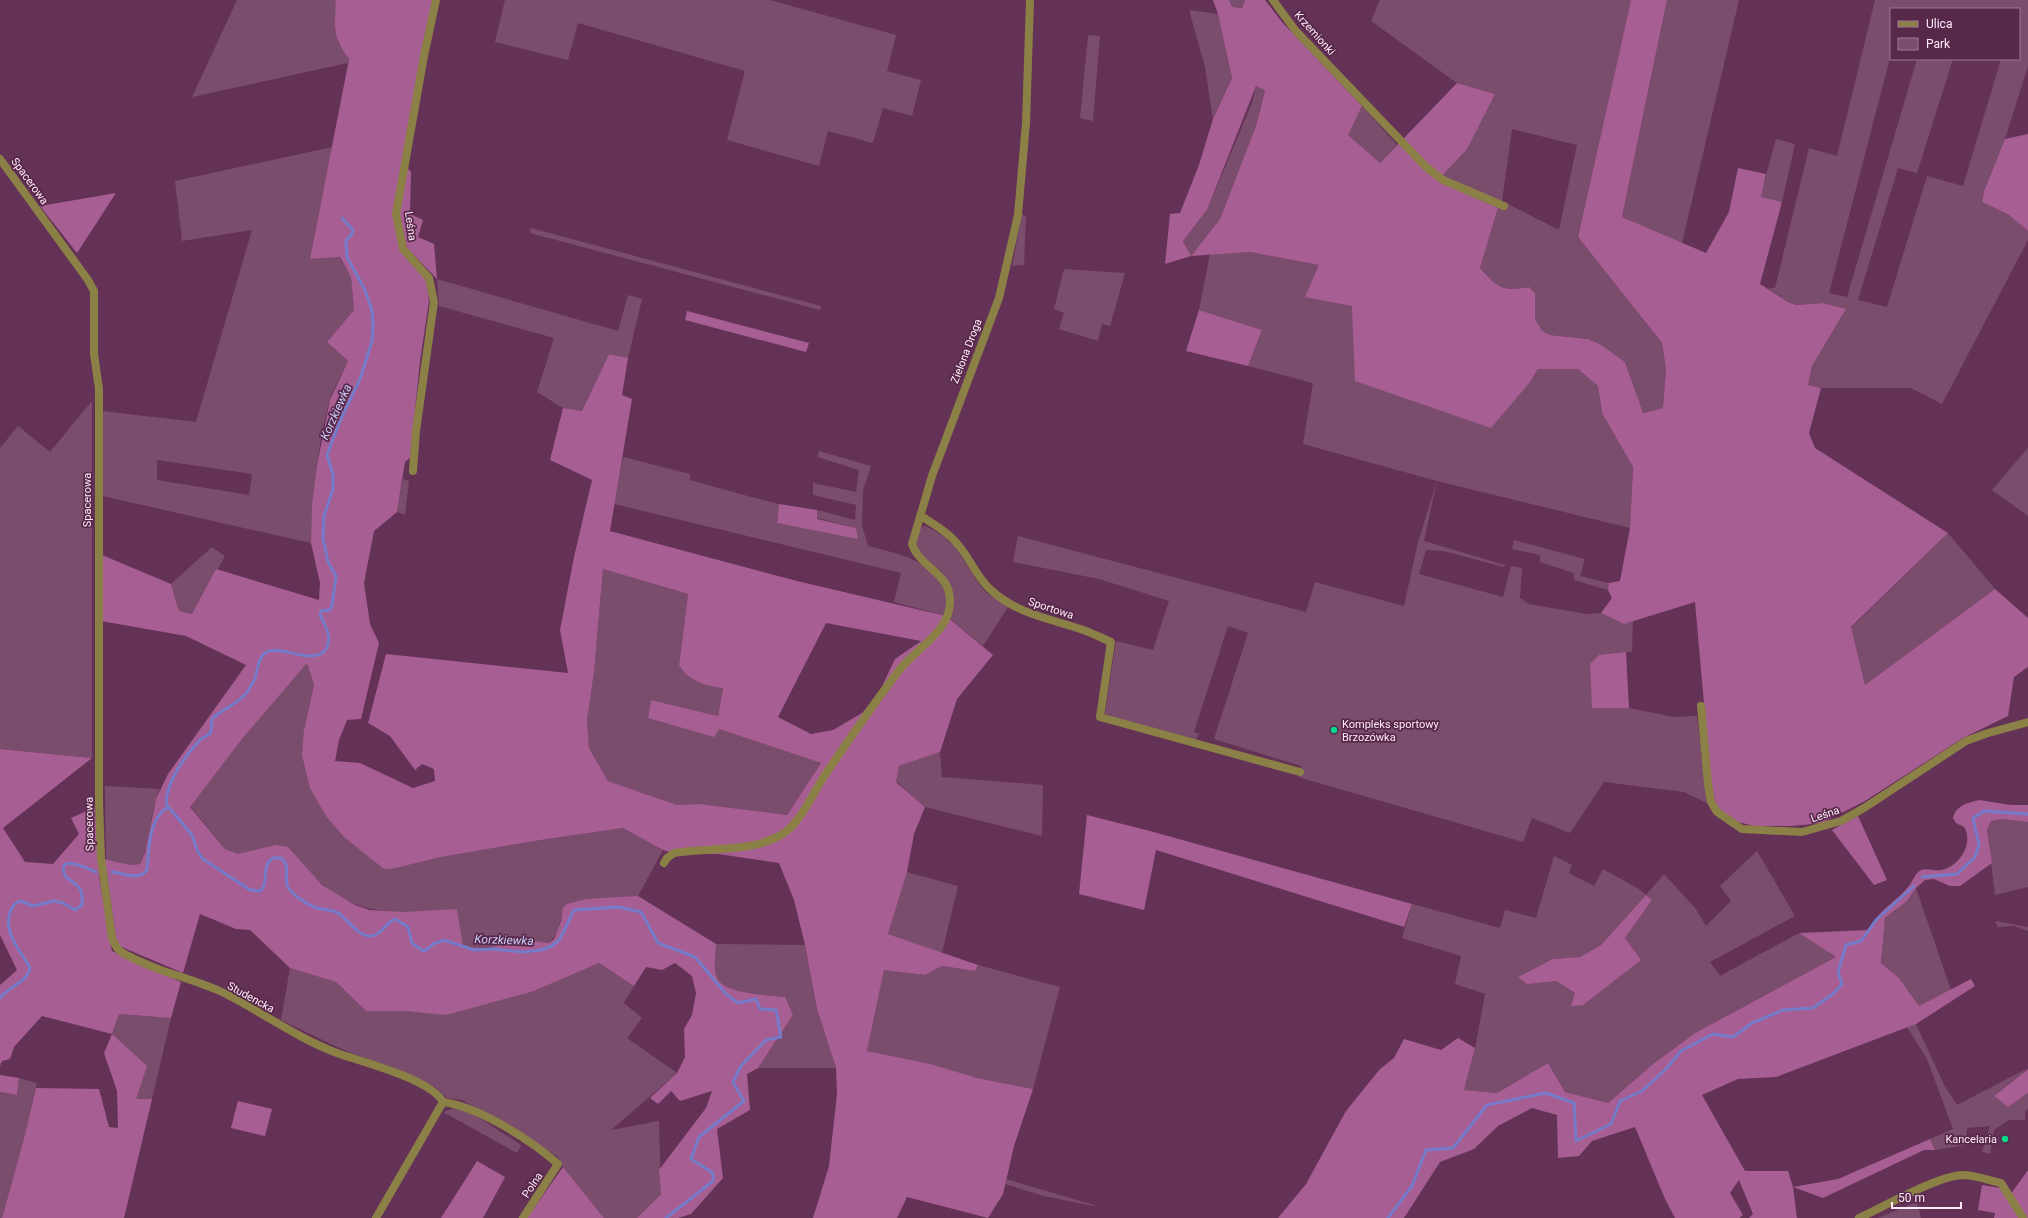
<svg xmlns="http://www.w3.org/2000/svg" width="2028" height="1218" font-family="Roboto,sans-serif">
  <rect width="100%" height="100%" fill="#643256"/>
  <g fill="#7a4d6d" fill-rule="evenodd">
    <path d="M237 0H335C338 13 334 19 335 29 337 40 342 50 349 59L348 63 192 97Z"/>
    <polygon points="505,0 770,0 896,35 887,71 921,80 912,116 883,108 873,143 828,131 819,166 727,140 745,71 578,23 568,60 495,42"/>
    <polygon points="1229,0 1245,0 1242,8 1232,7"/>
    <path d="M1380 0H1631L1578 237 1662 343 1666 369 1663 408 1642 413 1625 362 1600 344 1588 339 1550 335 1542 331 1535 319V293L1529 287C1502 292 1498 288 1480 268L1498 208 1437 181 1495 94 1457 83 1371 21ZM1512 129 1577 145 1559 230 1502 201Z"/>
    <polygon points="1667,0 1739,0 1682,243 1622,217"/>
    <path d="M1875 0H2028V66L2005 139 1984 191 1982 202 2009 215 2028 231V240L1942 404 1911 388H1821L1808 385 1812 366 1846 309 1823 303 1796 305 1788 302 1768 288H1775L1809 148 1837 156ZM1891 9H2019V59H2001L1963 186 1927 176 1887 307 1858 300 1898 168 1917 173 1953 59H1917L1847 297 1829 293 1891 54Z"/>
    <polygon points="1189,10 1218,14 1232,78 1213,119 1205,67"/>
    <polygon points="1088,35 1100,36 1093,121 1080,118"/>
    <polygon points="1256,86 1265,89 1255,129 1220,219 1191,256 1183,241 1207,210 1252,103"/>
    <polygon points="1362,106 1397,145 1380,163 1347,135"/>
    <polygon points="1776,139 1795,144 1782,202 1760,198"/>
    <path d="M332 147 310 259 339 257 351 277 354 310 327 342 348 361C342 374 334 387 330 400 317 444 313 497 311 543L102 496V411L196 422 252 230 182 241 175 181ZM157 460 252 474 249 495 157 480Z"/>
    <polygon points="1022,214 1026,216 1024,265 1012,266"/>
    <polygon points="531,228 821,306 820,310 530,233"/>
    <polygon points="1250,252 1319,265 1352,306 1530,382 1538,369 1578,369 1598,386 1602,413 1633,467 1630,528 1437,481 1424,541 1505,565 1504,567 1443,551 1426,550 1419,574 1503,597 1511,566 1522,568 1520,598 1529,604 1586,614 1601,613 1624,624 1633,621 1632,652 1626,652 1592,708 1629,708 1673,717 1697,716 1707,803 1684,792 1604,782 1570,833 1532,818 1523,842 1298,777 1301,766 1214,739 1248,633 1228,626 1194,732 1199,734 1196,739 1190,740 1105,714 1116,641 1153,650 1169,601 1099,579 1013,562 1018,536 1306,612 1315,582 1404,606 1418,542 1437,481 1303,444 1313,383 1248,366 1262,330 1199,310 1210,254"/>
    <polygon points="1064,269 1125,273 1110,326 1102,324 1098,341 1059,329 1064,313 1054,309"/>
    <polygon points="437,279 618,331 628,295 642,299 628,358 609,354 582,411 563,408 537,392 554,338 439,306"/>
    <polygon points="92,401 92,758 0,749 0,448 18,426 50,452"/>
    <polygon points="2028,448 2028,516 1992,490"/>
    <path d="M819 451 871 466 863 490 862 525 868 546C898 554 935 560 946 594 948 600 946 609 946 616L894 602 901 573 614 504 623 457 690 474V480L751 497 779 504 777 523 856 528 817 518V510L855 520 856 505 813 495V483L856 492 859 470 817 457Z"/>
    <polygon points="403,479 409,481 405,515 397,512"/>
    <path d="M925 526C960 541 963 565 985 591 991 597 1001 602 1008 607L983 646 950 619C956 594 951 578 930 562 924 558 918 555 916 547 915 541 918 534 919 528Z"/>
    <polygon points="1948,533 1995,589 1865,685 1851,628"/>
    <polygon points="1514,540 1585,559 1580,576 1609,583 1608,590 1574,580 1574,573 1540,562 1540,555 1512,549"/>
    <polygon points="212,547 225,556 193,614 179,611 171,584"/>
    <polygon points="603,569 688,594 679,665 723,688 718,716 651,700 648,718 719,729 821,763 787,815 700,804 677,805 608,781 589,748 587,721 594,672"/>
    <path d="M307 662 314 685 304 730 396 868 441 857 541 840 623 828 663 850 638 896 563 908C561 920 558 934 549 943L520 939 506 940 491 948 462 947 457 909C406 912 366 920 323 885 310 875 299 860 288 847L238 854 225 849 190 806 242 739Z"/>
    <polygon points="940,752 942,777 1043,785 1042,836 925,807 896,781 899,766"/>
    <path d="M105 786 160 789C149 812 152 840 140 864L131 865 106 860Z"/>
    <polygon points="2001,819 2028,822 2028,887 1995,895 1987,830 1991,821"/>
    <path d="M1757 851 1795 916 1710 962 1720 976 1799 933 1836 957 1695 1033 1653 1064 1608 1103 1565 1092 1548 1063 1497 1093 1464 1090 1475 1048 1485 994 1455 984 1461 956 1402 938 1412 904 1500 928 1505 910 1536 918 1554 856 1572 865 1569 873 1594 886 1603 869 1639 889 1646 895 1664 874 1696 909 1706 926 1731 901 1720 886ZM1646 895 1652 900 1625 938 1640 960 1575 993 1556 981 1553 959 1580 957 1601 945Z"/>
    <polygon points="907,872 958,886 942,953 888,934"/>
    <polygon points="1916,888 1951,990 1919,1006 1899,978 1881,963 1885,918 1907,901"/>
    <polygon points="1995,921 2028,927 2028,931 2014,926 1998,927"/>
    <path d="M716 944 805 945 817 1009 836 1068H758L793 1015 784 997C768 995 730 994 719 981 712 972 716 954 716 944Z"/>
    <polygon points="599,963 634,986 624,1003 642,1018 627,1038 677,1073 611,1130 659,1121 661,1194 637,1218 604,1218 563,1167 558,1157 462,1100 447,1098 435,1087 337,1047 281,1020 290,968 336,982 366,1011 405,1011 534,991"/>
    <polygon points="978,965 1060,987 1033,1089 977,1078 867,1051 884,969 925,975 942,966 975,971"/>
    <polygon points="119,1014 171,1018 152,1099 136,1099 112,1034"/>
    <polygon points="1916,1024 1944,1085 1957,1105 2028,1068 1994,1096 2008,1107 2028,1093 2028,1109 2025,1111 2025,1120 2009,1120 1994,1130 1990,1154 1982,1152 1990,1126 1967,1128 1966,1145 1935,1150 1930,1139 1953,1129 1927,1059 1907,1027"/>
    <polygon points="19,1078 37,1083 23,1142 2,1218 0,1218 0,1092 17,1095"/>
    <polygon points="457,1107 470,1112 521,1145 517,1153 443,1112"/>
    <polygon points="1006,1179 1094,1205 1093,1206 1044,1196 1005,1184"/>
    <polygon points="1917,1202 1921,1218 1878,1218"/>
  </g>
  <g fill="#a75e92" fill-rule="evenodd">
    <path d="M335 0H433L394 217 401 251 426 279 429 301 420 361 410 458 405 462 397 512 374 531 364 583 370 624 379 643 361 719 347 720 339 740 335 761 360 763 413 788 435 781 434 769 422 764 415 770 390 736 368 723 386 654 568 673 560 630 574 557 592 480 550 460 563 408 582 411 609 354 628 358 622 395 632 399 610 531 797 581 946 616 993 655 957 699 940 752 899 766 896 782 925 807 914 834 907 872 888 934 978 965 975 971 942 966 925 975 884 970 867 1051 930 1064 977 1078 1033 1089 1014 1146 1003 1194 988 1218 907 1197 897 1218H813L829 1166 837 1094 836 1068 817 1009 805 945 794 900 779 863 718 854H676L663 850 623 828 541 840 441 857 396 868 384 869 344 837 326 816 310 788 302 755 304 730 314 685 307 663 242 739 190 807 225 849 238 854 276 845 288 847 322 885 353 904 369 910 404 912 457 909 463 947 491 948 506 940 520 939 549 943 554 939 561 921 563 908 567 904 586 899 638 896 716 944C716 954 712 972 719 981 730 994 768 995 785 997L793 1015 758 1068 747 1074 750 1110 717 1129 723 1178 691 1214 678 1218H637L661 1194 659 1170 706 1108 712 1091 680 1101 671 1091 658 1104 650 1098 677 1073 685 1057 684 1029 692 1015 696 993 692 976 675 963 662 970 646 967 634 986 599 963 534 991 446 1015 405 1011H366L336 982 290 968 250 930 236 929 200 914 183 973 117 945 107 873 99 876 112 951 181 982 171 1018 119 1014 112 1034 147 1066 136 1099H152L124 1218H2L23 1142 36 1088 99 1089 109 1127 118 1128 117 1091 104 1053 112 1034 42 1016 14 1047 10 1059 2 1061 0 1066V985L17 970 0 935V749L92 758 3 828 25 862 53 864 79 834 71 818 95 807 98 858 131 865 140 864 145 853 156 799 168 774 246 665 186 636 101 621 102 555 171 584 179 611 192 614 216 569 319 600 320 583 311 543 312 506 317 465 330 400 348 361 327 342 354 310 351 277 340 257 310 259 349 59C342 50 336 39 335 28 334 18 337 10 335 0ZM603 569 688 594 679 665C688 681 706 686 723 688L718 716 651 700 648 718 714 737 719 729 821 763 787 815 700 804 677 805 608 781 589 748 587 721 594 672ZM826 623 921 641 895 659 877 697 862 713 833 730 811 734 778 717Z"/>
    <path d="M1213 0H1229L1232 7 1242 8 1245 0H1265L1282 22 1362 106 1348 135 1380 163 1457 83 1495 94 1467 149 1437 181 1498 208 1480 268C1498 288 1502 292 1529 287L1535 293V319L1542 331 1550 335 1588 339 1600 344 1625 362 1643 413 1663 408 1666 369 1662 343 1578 237 1631 0H1667L1622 217 1706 253 1729 212 1738 168 1766 174 1761 197 1782 202 1760 284 1788 302 1796 305 1823 303 1846 309 1812 366 1808 385 1821 388 1809 433 1815 448 1948 533 1851 627 1865 685 1995 589 2028 618V667L2014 677 2008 716 1963 738 1865 801 1822 823 1792 826H1754L1738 822 1717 808 1711 783 1695 602 1624 624 1601 613 1612 598 1608 590 1609 583 1620 581 1630 528 1633 467 1602 413 1598 386 1578 369H1538L1530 382 1491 428 1355 381 1352 306 1305 297 1319 265 1250 252 1191 256 1165 264 1170 214 1180 213 1199 165 1213 119 1232 78 1218 14ZM1256 86 1265 90 1256 126 1220 219 1191 256 1183 241 1207 210Z"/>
    <polygon points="2028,134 2028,231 2009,215 1982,202 1984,191 2005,139"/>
    <polygon points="407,167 411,172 410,214 423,220 418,237 434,244 437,279 407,248 399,212"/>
    <polygon points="116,193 77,253 40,206"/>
    <polygon points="1199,310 1262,330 1248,366 1186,351"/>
    <polygon points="687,311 809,343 806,352 685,320"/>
    <polygon points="779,504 817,510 817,519 856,528 858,539 777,523"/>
    <polygon points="1626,652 1629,708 1592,708 1590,664 1599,655"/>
    <path d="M1979 800 2011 805H2028V822L2001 819 1991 821 1987 830 1992 863 1960 886H1950L1934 879 1925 880 1916 888 1907 901 1885 918 1881 963 1899 978 1919 1006 1971 979 1975 986 1916 1024 1776 1077 1738 1079 1702 1095 1745 1171H1788L1793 1187 1838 1179 1930 1139 1935 1150H1924L1823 1198 1793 1187 1797 1218H1749L1753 1214 1739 1180 1730 1193 1743 1215 1739 1218H1675L1665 1199 1635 1127 1592 1141 1579 1156 1558 1158 1557 1115 1532 1108 1498 1126 1474 1149 1440 1162 1404 1218H1278L1306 1184 1346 1111 1380 1069 1394 1058 1404 1039 1441 1050 1458 1038 1475 1048 1464 1090 1497 1093 1548 1063 1565 1092 1608 1103 1653 1064 1695 1033 1836 957 1799 933 1869 930C1880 908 1894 904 1908 887 1912 883 1914 876 1918 872 1925 866 1934 872 1942 870 1960 866 1974 843 1964 827L1956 823 1953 818C1956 805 1968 803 1979 800Z"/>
    <polygon points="1087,815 1150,831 1412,904 1404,927 1156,850 1144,910 1079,894"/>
    <polygon points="1858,816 1887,880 1874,885 1832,830"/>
    <polygon points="1646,895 1652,900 1625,938 1641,960 1583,1005 1571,1006 1575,993 1556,981 1527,984 1518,977 1553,959 1580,957 1601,945"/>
    <polygon points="2028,1069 2028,1093 2008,1107 1994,1096"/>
    <polygon points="0,1075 19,1078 17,1095 0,1092"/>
    <polygon points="238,1101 272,1109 265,1136 231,1128"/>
    <polygon points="477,1161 505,1177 483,1218 441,1218"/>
    <polygon points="563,1167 604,1218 527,1218"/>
    <polygon points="2028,1170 2028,1218 1994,1218 1995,1213 1978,1210 1982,1185 2000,1188 2008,1198"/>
  </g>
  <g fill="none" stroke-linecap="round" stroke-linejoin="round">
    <g stroke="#757bc8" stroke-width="3">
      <path d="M342 218 353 230 352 234 346 241 347 257 365 290 372 310 373 325 372 341 360 379 340 421 327 455 333 474V489L324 516 323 538 328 562 336 576 332 606 330 610 321 611 320 615C325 625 333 638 326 649 315 667 278 643 265 653 258 658 258 669 255 678 254 682 250 687 248 691 239 704 223 708 212 719L211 732C208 736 203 737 199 741 184 758 167 780 166 804L192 835 198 852 203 859 250 890 260 891C270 883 260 866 273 858H281C292 866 282 878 289 889 294 896 308 905 317 908 324 910 331 909 338 913 347 919 358 936 370 936 381 936 386 922 395 919L408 927 412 943 423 951 428 949 433 944 444 940 474 950 492 949 523 952 541 950 552 946 560 939 574 910 618 907 641 912 658 943 695 957 726 994 738 1003 756 999 760 1009 776 1010 781 1037 766 1040 741 1066 733 1082 744 1101 699 1137 691 1159 713 1173V1181L666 1218"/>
      <path d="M112 872C123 873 139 881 147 870 149 849 148 819 168 807"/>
      <polyline points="1922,877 1957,874 1975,857 1979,845 1973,818 1984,811 2028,814"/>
      <path d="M0 998C10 985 27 983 30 968 21 951 0 930 12 908 14 904 17 902 21 901L33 906 54 901 63 903 75 910 82 905C84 885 76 886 65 876 56 852 88 869 96 872"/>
      <polyline points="1388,1218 1412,1186 1426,1150 1453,1148 1487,1105 1546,1093 1574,1103 1576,1141 1611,1124 1620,1101 1642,1091 1666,1069 1681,1051 1713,1034 1733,1037 1752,1023 1783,1010 1813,1008 1834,993 1842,984 1838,972 1846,945 1861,941 1876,920 1914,886"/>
    </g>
    <g stroke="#8b8046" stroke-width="8">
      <polyline points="1273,0 1295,30 1426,167 1443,180 1504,206"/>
      <path d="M0 159 88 280 94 291V354L99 389V802L101 858 112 938C114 942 116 948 120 951 128 957 148 965 158 969 180 977 203 983 224 993 262 1012 297 1038 337 1053 362 1062 431 1079 443 1102"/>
      <polyline points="413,471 416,431 434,302 429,278 403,249 396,214 424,56 436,0"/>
      <path d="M921 516C935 525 949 533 959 546 971 560 977 578 991 590 1018 615 1053 619 1086 631 1094 634 1102 638 1111 642L1100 717 1300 772"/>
      <polyline points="1701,706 1708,784 1711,802 1717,812 1742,829 1802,832 1841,821 1864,808 1966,741 1988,733 2028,722"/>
      <path d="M664 863 667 858 674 853C708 847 750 853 781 835 801 823 812 794 825 775 848 741 872 706 897 673 913 650 950 633 950 602 951 573 920 568 912 544L932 476 999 298 1018 215 1026 123 1030 0"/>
      <path d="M443 1102C479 1107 531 1140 558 1164L523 1218"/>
      <polyline points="376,1218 443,1102"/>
      <path d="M1859 1218C1883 1207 1938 1176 1962 1175 1975 1175 1988 1180 2001 1183L2023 1218"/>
    </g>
  </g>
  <g fill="#01d98b" stroke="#58284b" stroke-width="1.5">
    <circle cx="1334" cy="730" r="4"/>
    <circle cx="2005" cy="1139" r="4"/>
  </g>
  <g text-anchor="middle" stroke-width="3.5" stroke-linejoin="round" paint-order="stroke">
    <g font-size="11" fill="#ffebf8" stroke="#58284b">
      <text transform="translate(1315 33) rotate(48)" y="4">Krzemionki</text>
      <text transform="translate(30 181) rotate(54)" y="4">Spacerowa</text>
      <text transform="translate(411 226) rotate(82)" y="4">Leśna</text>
      <text transform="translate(966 351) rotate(-69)" y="4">Zielona Droga</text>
      <text transform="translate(87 500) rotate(-90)" y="4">Spacerowa</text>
      <text transform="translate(1051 608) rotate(18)" y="4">Sportowa</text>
      <text transform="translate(1825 814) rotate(-19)" y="4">Leśna</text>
      <text transform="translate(89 824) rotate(-91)" y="4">Spacerowa</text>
      <text transform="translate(251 997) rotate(29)" y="4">Studencka</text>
      <text transform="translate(532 1185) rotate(-57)" y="4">Polna</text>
    </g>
    <g font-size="11" fill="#ffebf8" stroke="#58284b" text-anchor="start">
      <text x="1342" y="728">Kompleks sportowy<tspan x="1342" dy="13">Brzozówka</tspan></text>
      <text x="1997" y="1143" text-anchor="end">Kancelaria</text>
    </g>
    <g font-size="12" font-style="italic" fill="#c8cef8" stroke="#58284b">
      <text transform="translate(336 412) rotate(-66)" y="4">Korzkiewka</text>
      <text transform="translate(504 940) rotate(2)" y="4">Korzkiewka</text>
    </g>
  </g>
  <rect x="1890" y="8" width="130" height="52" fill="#58284b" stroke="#9b7690"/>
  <rect x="1898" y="21" width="20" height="6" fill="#8b8046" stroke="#9b7690"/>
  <text x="1926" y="28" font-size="12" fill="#ffebf8">Ulica</text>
  <rect x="1898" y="38" width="20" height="12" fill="#7a4d6d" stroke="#9b7690"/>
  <text x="1926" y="48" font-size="12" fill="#ffebf8">Park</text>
  <path d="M1892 1202v6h69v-6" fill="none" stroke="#ffebf8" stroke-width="2"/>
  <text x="1898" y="1202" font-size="12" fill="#ffebf8" stroke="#58284b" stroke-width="3" paint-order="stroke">50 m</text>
</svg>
